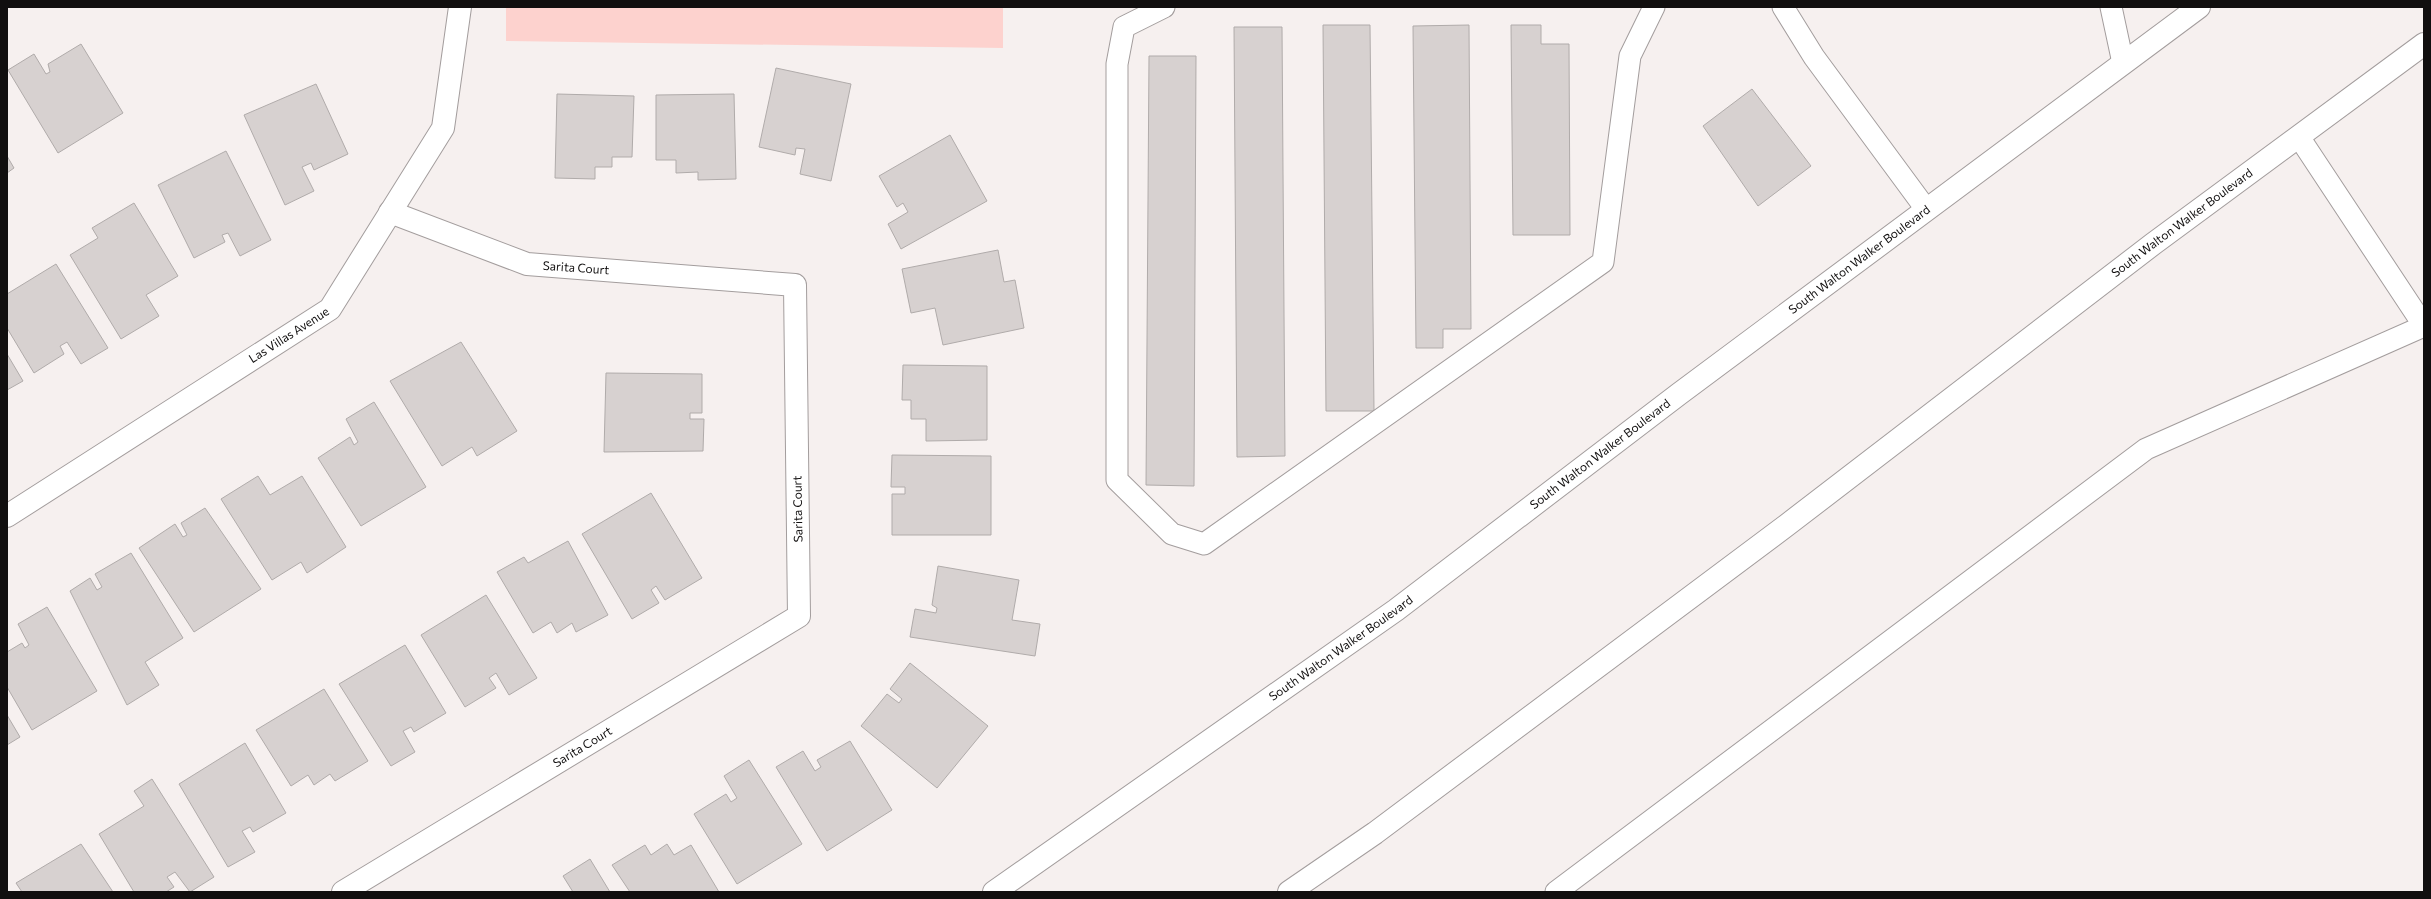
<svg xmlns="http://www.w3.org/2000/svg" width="2431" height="899" font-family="Commissioner,sans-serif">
  <rect width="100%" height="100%" fill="#f6f0ef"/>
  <polygon fill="#fdd2ce" points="506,7 1003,7 1003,48 506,41"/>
  <g fill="#d7d1d0" stroke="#b0abaa">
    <polygon points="1323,25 1370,25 1374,411 1326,411"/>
    <polygon points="1469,25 1471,329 1443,329 1443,348 1416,348 1413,26"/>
    <polygon points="1511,25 1541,25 1541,44 1569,44 1570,235 1513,235"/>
    <polygon points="1234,27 1282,27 1285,456 1237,457"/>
    <polygon points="81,44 123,113 58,153 8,70 34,54 46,74 50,72 48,64"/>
    <polygon points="1149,56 1196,56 1194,486 1146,485"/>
    <polygon points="776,68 851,84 831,181 800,174 805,149 796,148 795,155 759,147"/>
    <polygon points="316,84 348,154 314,170 311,163 302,167 314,191 285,205 244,115"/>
    <polygon points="1752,89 1811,166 1758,206 1703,126"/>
    <polygon points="557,94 634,96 632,157 612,157 612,167 595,167 595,179 555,178"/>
    <polygon points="734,94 736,179 698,180 698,172 676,173 676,160 656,160 656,95"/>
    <polygon points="950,135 987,201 901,249 888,224 908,212 903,203 897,207 879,176"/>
    <polygon points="226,151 271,240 240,256 228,233 222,235 225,242 194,258 158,185"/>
    <polygon points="7,156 14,168 7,173"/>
    <polygon points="134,203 178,276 146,295 159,316 121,339 70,255 98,238 92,228"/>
    <polygon points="998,250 1004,282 1015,280 1024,328 943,345 935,308 911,313 902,269"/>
    <polygon points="56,264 108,348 81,364 67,342 60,346 64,354 34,373 7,328 7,294"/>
    <polygon points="461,342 517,431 477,456 472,447 442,466 390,381"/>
    <polygon points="7,354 23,381 7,390"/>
    <polygon points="903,365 987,366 987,440 926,441 926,419 911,419 911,400 902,400"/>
    <polygon points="606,373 702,374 702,413 690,413 690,419 704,419 703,451 604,452"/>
    <polygon points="374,402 426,487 361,526 318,458 350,437 354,445 358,442 346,419"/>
    <polygon points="892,455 991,456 991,535 892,535 892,494 905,494 905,487 891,487"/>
    <polygon points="258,476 270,495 302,476 346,547 307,573 301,562 272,580 221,499"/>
    <polygon points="651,493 702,578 665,600 656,586 651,590 659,603 632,619 582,534"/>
    <polygon points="205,508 261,589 194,632 139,548 175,524 183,537 187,535 181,523"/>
    <polygon points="568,541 608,615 576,632 572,623 557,633 551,622 533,633 497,572 524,557 528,563"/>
    <polygon points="131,553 183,638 145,662 159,685 127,705 70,591 90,578 97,590 102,587 95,574"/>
    <polygon points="938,566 1019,580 1012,620 1040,624 1035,656 910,637 915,609 936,613 937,608 932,605"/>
    <polygon points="486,595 537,678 509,695 496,673 489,678 496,688 465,707 421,635"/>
    <polygon points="47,607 97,691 32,730 7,687 7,652 22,643 25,648 29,645 18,624"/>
    <polygon points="405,645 446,713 414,732 411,727 403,731 415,752 391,766 339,684"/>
    <polygon points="910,663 988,726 937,788 861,726 887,694 899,703 902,699 890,689"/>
    <polygon points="324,689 368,761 335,781 330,774 314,785 308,775 291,786 256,730"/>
    <polygon points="7,715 20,737 7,745"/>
    <polygon points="850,741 892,810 827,851 776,767 803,751 815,771 821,767 817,760"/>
    <polygon points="245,743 286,813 253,832 250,827 242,831 255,852 228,867 179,784"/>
    <polygon points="749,760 802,844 737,884 694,814 726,794 731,802 737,798 724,776"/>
    <polygon points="152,779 214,877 190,892 175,872 167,877 174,887 166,892 134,892 99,834 144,806 134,791"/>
    <polygon points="81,844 113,892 22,892 16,883"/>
    <polygon points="667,844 674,855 691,845 719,892 630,892 612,865 645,845 651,855"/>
    <polygon points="590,859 610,892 573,892 563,876"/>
  </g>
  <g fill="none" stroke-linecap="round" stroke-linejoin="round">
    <defs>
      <g id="lane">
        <polyline points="1164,7 1124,27 1117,64 1117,480 1172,534 1204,544 1603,262 1630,56 1654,7"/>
        <polyline points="1783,7 1814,57 1926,209"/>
        <polyline points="2111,7 2123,63"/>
        <polyline points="2299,137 2424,326"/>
        <polyline points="1556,892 2146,449 2424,326"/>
      </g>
      <g id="street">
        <path id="s1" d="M7 516 330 309 443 128 460 7"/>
        <path id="s2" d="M343 892 799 616 795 285 527 264 390 212"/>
      </g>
      <g id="primary">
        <path id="s3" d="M994 892 1396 610 1679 394 2199 7"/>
        <path id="s4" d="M1289 892 1375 833 1787 525 2153 244 2424 44"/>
      </g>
    </defs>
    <use href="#lane" stroke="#a39d9d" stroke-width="23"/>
    <use href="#street" stroke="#a39d9d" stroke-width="24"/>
    <use href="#primary" stroke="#a39d9d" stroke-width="24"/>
    <use href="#lane" stroke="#fff" stroke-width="21"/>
    <use href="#street" stroke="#fff" stroke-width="22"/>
    <use href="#primary" stroke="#fff" stroke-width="22"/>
  </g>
  <g text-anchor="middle" stroke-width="4" stroke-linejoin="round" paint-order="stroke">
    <g font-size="12" fill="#110f0f" stroke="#fff">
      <text dy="4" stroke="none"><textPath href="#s4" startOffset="1116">South Walton Walker Boulevard</textPath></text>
      <text dy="4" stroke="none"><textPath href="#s3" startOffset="1072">South Walton Walker Boulevard</textPath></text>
      <text transform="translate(576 268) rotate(4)" y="4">Sarita Court</text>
      <text dy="4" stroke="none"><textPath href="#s1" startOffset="335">Las Villas Avenue</textPath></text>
      <text dy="4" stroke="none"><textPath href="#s3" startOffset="748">South Walton Walker Boulevard</textPath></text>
      <text transform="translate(798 509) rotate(-91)" y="4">Sarita Court</text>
      <text dy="4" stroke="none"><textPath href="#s3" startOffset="424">South Walton Walker Boulevard</textPath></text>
      <text dy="4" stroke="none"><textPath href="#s2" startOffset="280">Sarita Court</textPath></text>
    </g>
  </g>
  <rect width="2431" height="899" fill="none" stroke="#110f0f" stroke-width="16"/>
</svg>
